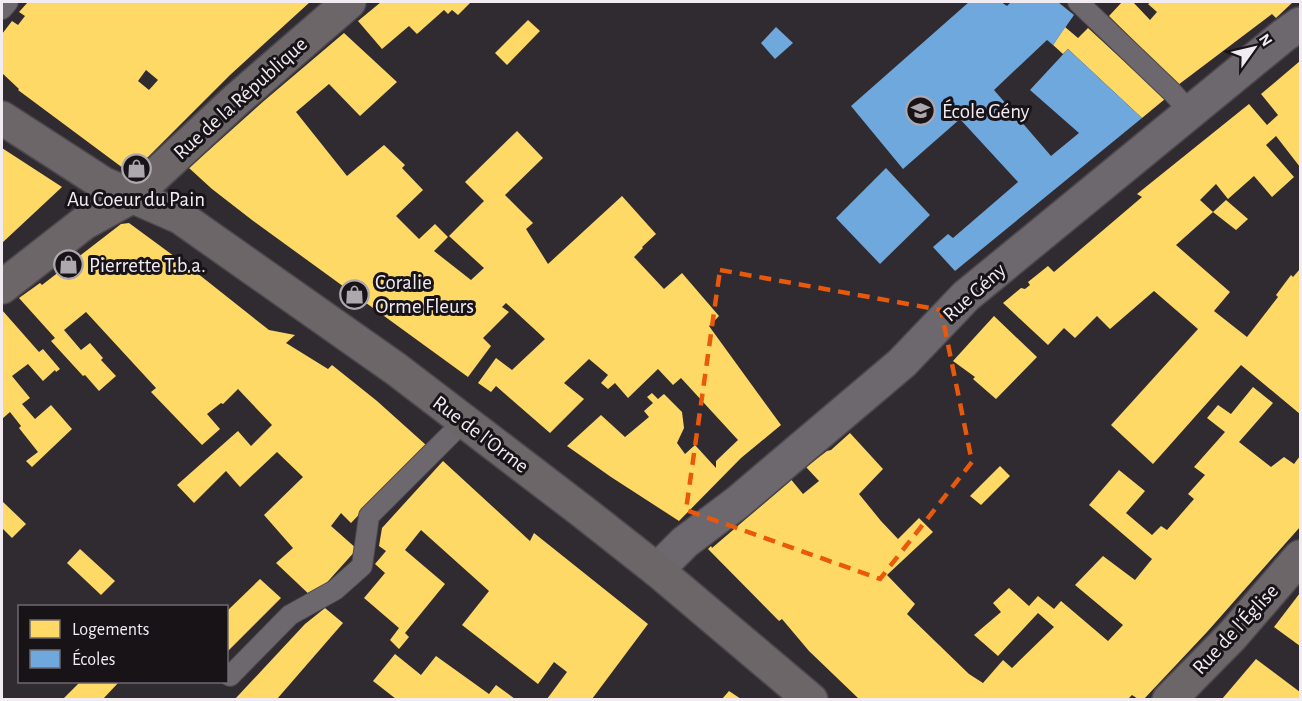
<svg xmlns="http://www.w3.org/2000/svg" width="1302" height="701" font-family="'Alegreya Sans',sans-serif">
  <rect width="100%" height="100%" fill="#302b30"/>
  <g fill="#ffd966" fill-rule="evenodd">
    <path d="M28 2H310L230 75 131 174 18 90 19 89 2 73V34L12 21 18 25 25 16 19 12ZM146 70 158 80 149 90 138 81Z"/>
    <polygon points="381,2 471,2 458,15 452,10 448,14 444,10 417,34 409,26 382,49 358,21"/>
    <polygon points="1122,2 1133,2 1150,20 1157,12 1148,4 1151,2 1293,2 1276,18 1272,14 1178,85 1109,16"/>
    <polygon points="528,20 540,31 507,65 495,53"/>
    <polygon points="1065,27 1078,38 1088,28 1165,99 1142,118 1068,49 1063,54 1053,45"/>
    <polygon points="344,33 397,82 360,116 329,84 296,112 347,176 384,145 405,165 402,168 423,190 396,216 419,239 435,224 448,237 434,251 471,280 484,268 449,236 484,201 465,182 517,131 543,158 505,195 533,223 526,229 548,264 622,196 656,234 642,247 643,248 634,257 664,289 682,273 719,316 709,326 781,425 741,458 679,521 611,477 567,446 601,415 625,437 649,417 644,411 653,403 647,397 652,393 658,399 664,394 682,412 684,428 677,443 685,454 695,445 716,468 716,461 738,440 681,378 673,385 658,369 628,398 615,383 608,389 601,383 608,375 589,359 564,383 584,399 550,433 496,386 491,392 478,383 496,358 512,370 545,339 506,303 502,307 509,312 483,338 491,346 468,377 252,220 212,189 189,168 265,100"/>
    <polygon points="1300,61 1300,167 1276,136 1266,145 1294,177 1272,197 1254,176 1228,199 1216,184 1200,200 1213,212 1176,245 1230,292 1214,311 1247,337 1278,297 1276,295 1291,275 1293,277 1300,269 1300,414 1241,365 1153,464 1111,425 1198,329 1154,291 1110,329 1097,316 1075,338 1064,328 1048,345 1003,303 1021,288 1025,289 1030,285 1028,282 1048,266 1054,272 1142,197 1137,194 1249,104 1267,125 1278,115 1261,94"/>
    <polygon points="2,148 62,187 2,243"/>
    <polygon points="1226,200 1248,219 1236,230 1213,212"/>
    <polygon points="129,223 197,273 269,330 295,335 286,343 328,369 332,365 377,401 426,445 351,523 341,513 331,526 357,549 313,598 276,563 293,548 264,515 303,477 277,452 240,487 226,471 194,503 177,485 238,431 251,446 272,425 238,389 223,404 221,403 207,414 220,429 202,445 151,392 156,388 86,312 64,330 81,350 90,343 103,358 101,360 116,376 99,391 85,375 83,376 51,341 55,338 19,298 40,283 42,285 121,224"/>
    <polygon points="2,310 39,352 43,349 60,369 56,372 55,370 43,381 28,364 12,376 30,398 22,404 35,419 51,405 72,429 32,467 26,461 38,452 19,428 21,426 10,412 2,419"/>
    <polygon points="994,316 1037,357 996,399 973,379 975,377 953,361"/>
    <polygon points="1253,387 1273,403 1239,442 1271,467 1284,457 1294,464 1300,456 1300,527 1207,632 1144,699 1138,699 1132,695 1128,699 859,699 809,651 782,619 779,621 708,549 711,546 712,548 789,482 787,480 789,477 803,494 819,481 806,467 827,451 831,450 850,433 883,469 859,494 881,521 898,539 919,518 933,532 887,575 915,604 907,614 969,674 983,683 1003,660 1012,668 1054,627 1038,613 998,656 974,635 1001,612 993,603 1009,588 1029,606 1038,596 1054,609 1061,601 1108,641 1123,625 1075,585 1103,556 1135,580 1152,559 1089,505 1119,470 1145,491 1126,513 1152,535 1161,526 1167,530 1194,499 1188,494 1205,475 1194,467 1225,432 1207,418 1218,405 1231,414"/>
    <polygon points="443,461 530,541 534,533 648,624 592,699 547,699 567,672 554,662 538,684 462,625 489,591 421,530 405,550 445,584 405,633 409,637 399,649 390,640 399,628 364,598 385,573 375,564 386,551 379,546 382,528"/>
    <polygon points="1000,466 1010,476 981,505 970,496"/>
    <polygon points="2,501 26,524 12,538 2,528"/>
    <polygon points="80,549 115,581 101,595 67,563"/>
    <polygon points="260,579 281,598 226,653 226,612"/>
    <polygon points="1300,593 1300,646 1274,627"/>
    <polygon points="325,608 343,623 277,699 235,699 305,624"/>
    <polygon points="395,654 421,675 436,656 489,694 496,685 515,699 396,699 373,681"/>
    <polygon points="1256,659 1300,692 1300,699 1222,699"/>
    <polygon points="80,682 119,682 103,699 63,699"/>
    <polygon points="729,691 741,699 722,699"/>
  </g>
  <g fill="#6fa8dc">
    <polygon points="969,2 1001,2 1007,6 1011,2 1058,2 1074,15 1053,45 1047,40 994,90 1051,156 1079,133 1030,90 1068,49 1142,118 955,271 933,247 948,234 953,238 1018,182 960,119 903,169 851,106"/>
    <polygon points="776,27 793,43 775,59 761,43"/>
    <polygon points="886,168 930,215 880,264 836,218"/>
  </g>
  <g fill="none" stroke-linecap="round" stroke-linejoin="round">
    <defs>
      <g id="lane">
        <polyline points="1078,2 1173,93 1190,112"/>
        <polyline points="2,9 8,2"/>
        <polyline points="230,676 290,615 335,590 362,566 369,516 464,421"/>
      </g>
      <polyline id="street" points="657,570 685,542 738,502 902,363 966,296 1283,36 1300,24"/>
      <g id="secondary">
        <polyline points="2,118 104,184 180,217 396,369 582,511 657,570 811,700"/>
        <polyline points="2,287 84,223 133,196 236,100 349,2"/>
        <polyline points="1169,700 1232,636 1300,557"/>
      </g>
    </defs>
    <use href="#lane" stroke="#4c474c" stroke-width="22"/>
    <use href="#street" stroke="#4c474c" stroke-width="36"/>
    <use href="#secondary" stroke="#4c474c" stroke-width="36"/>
    <use href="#lane" stroke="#6d686d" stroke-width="20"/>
    <use href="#street" stroke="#6d686d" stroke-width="33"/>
    <use href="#secondary" stroke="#6c6668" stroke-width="33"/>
  </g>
  <path fill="none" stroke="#e8590c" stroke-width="4.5" stroke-dasharray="12 8" stroke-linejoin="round" d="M720 270 941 310 972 462 880 579 686 510Z"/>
  <defs>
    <symbol id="school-ring" viewBox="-11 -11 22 22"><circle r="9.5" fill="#171317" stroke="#aea8ae" stroke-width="1.5"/><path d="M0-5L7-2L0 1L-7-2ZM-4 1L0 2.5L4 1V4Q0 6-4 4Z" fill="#aea8ae"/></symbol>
    <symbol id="shop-ring" viewBox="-11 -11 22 22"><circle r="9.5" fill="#171317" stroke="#aea8ae" stroke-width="1.5"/><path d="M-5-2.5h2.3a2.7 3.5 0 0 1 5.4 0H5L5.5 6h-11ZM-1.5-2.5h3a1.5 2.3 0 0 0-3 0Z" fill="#aea8ae"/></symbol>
  </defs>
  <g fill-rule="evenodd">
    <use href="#school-ring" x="904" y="94" width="33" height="33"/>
    <use href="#shop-ring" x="120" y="152" width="33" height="33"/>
    <use href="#shop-ring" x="52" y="248" width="33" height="33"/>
    <use href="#shop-ring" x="338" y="278" width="33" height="33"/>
  </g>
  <g text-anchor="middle" stroke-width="6" stroke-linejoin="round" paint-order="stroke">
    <g font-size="21" fill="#f2ebf2" stroke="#171317">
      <text transform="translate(240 98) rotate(-42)" y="7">Rue de la République</text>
      <text transform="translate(974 292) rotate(-42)" y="7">Rue Gény</text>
      <text transform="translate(481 434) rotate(37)" y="7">Rue de l'Orme</text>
      <text transform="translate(1235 629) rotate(-47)" y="7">Rue de l'Église</text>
    </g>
    <g font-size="21" fill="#f2ebf2" stroke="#171317" text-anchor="start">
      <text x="942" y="118">École Gény</text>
      <text x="136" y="206" text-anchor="middle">Au Coeur du Pain</text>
      <text x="89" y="272">Pierrette T.b.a.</text>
      <text x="375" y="289">Coralie<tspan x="375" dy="24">Orme Fleurs</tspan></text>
    </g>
  </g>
  <rect width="1302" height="701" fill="none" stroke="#f2ebf2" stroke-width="6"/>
  <rect x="18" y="605" width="210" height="78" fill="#171317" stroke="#6f696f" stroke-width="1.5"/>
  <rect x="30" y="620" width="30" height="18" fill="#ffd966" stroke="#6f696f" stroke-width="1.5"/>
  <text x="72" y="635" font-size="18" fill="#f2ebf2">Logements</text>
  <rect x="30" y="650" width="30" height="18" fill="#6fa8dc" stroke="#6f696f" stroke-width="1.5"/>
  <text x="72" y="665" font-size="18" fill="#f2ebf2">Écoles</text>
  <g transform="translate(1254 48) rotate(56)" stroke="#171317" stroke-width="4.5" paint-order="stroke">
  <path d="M0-4.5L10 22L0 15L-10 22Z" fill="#f2ebf2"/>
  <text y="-9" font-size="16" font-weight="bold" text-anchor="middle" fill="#f2ebf2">N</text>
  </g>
</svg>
